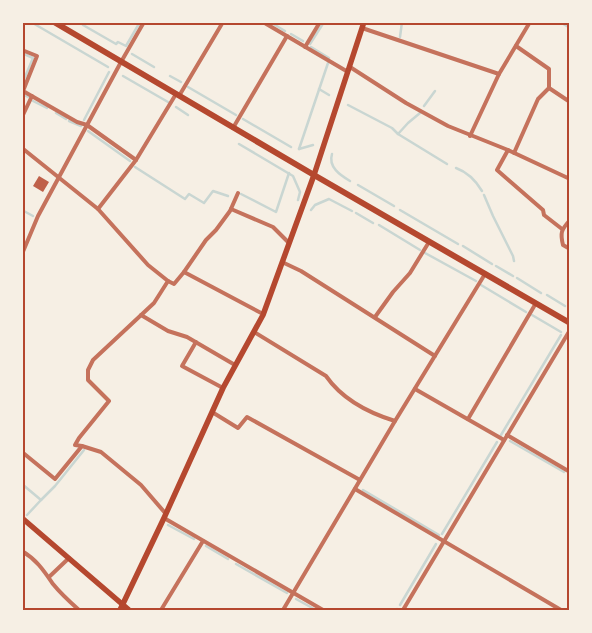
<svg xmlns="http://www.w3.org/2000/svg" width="592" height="633" font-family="Jost,sans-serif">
  <rect width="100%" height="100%" fill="#f6efe4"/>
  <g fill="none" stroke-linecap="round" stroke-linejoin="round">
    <g stroke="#c9d6d2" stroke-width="2.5">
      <polyline points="31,22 108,67"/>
      <polyline points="79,22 80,23"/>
      <polyline points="270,22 285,31"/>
      <polyline points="560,22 570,28"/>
      <polyline points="83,25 116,44 118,42 126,46 140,22"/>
      <polyline points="291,34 303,41"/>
      <polyline points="400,37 402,22"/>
      <polyline points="310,44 324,22"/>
      <polyline points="311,47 329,58"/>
      <polyline points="22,53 33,58 22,84"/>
      <polyline points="132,54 154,67"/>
      <polyline points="123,76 168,102"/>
      <polyline points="170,76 181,82"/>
      <polyline points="188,87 236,115"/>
      <polyline points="319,89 329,95"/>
      <polyline points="22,94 28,97"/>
      <polyline points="33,101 47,108"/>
      <polyline points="348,105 392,128 398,134 447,164"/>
      <polyline points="424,106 435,91"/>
      <polyline points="176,107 188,115"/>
      <polyline points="56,113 66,119"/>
      <polyline points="243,119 291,147"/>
      <polyline points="84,120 109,72"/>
      <polyline points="69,121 81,126"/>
      <polyline points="88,131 130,161"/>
      <polyline points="398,134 408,123 420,113"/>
      <polyline points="239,144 293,176 300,192 298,200"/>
      <polyline points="299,149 328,63"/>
      <polyline points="299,149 313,145"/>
      <path d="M332 154C328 167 340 175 350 181"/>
      <polyline points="135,167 185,199 189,194 204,203 213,191 228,196"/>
      <path d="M456 168C467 172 476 181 482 191"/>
      <polyline points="358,185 394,206"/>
      <polyline points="241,194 276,212 289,173"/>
      <polyline points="484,195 493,216 513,256 514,261"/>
      <polyline points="22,210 33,216"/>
      <polyline points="311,210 315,205 329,199 352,211"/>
      <polyline points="400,210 458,244"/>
      <polyline points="356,213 373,223"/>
      <polyline points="379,225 420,250"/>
      <polyline points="463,246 492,264"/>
      <polyline points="425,253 476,281"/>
      <polyline points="496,266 513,276"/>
      <polyline points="517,278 541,293"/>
      <polyline points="481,285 526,312"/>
      <polyline points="547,295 565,306"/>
      <polyline points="532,315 561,332"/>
      <polyline points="501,435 561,335"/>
      <polyline points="510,441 564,472"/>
      <polyline points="22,484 41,500 55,486 84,450"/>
      <polyline points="363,490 439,535"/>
      <polyline points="27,515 41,500"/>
      <polyline points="168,525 194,539"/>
      <polyline points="442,534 497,442"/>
      <polyline points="206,546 228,559"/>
      <polyline points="236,564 287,593"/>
      <polyline points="296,599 316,610"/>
      <polyline points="400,605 436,544"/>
      <polyline points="397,610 397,609"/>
    </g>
  </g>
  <polygon fill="#bf614a" points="39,176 49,182 43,192 33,186"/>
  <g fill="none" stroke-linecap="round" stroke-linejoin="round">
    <g stroke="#c5725c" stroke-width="4">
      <polyline points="263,22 348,72"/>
      <polyline points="566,22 570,25"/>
      <polyline points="362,28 499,74"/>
      <polyline points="516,46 549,69 549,88 570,102"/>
      <polyline points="305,47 320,22"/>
      <polyline points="22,50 37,56 23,91 77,122 87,125 136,160"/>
      <polyline points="350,67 406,103 448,126 508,150 570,179"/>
      <polyline points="179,96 223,22"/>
      <polyline points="22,117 32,96"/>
      <polyline points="233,128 287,36"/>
      <polyline points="470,136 499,74 530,22"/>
      <polyline points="22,148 98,209 148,265 168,281 174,284 184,272 263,314"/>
      <polyline points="508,150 497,170 543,210 544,215 562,229"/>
      <polyline points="514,153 538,99 549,88"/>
      <polyline points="98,209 136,160 176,94"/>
      <polyline points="231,209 273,227 289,243"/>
      <path d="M570 220C561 230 560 233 563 245L570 249"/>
      <polyline points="22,254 38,216 121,62 144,22"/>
      <polyline points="282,262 301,271 435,356"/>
      <polyline points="184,272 206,240 216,230 230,211 238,193"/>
      <polyline points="141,315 168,331 187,337 235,365"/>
      <polyline points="375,317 393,292 410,273 429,242"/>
      <path d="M254 332 326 376C342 399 369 413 395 421"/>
      <polyline points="196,342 182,366 223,388"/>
      <polyline points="415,389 504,440"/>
      <polyline points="212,412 238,428 247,417 360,480"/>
      <polyline points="468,419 536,303"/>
      <polyline points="507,435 570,472"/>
      <polyline points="22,452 55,479 82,446"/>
      <polyline points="355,489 561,610"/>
      <polyline points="166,514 141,485 101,452 82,446 75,445 79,438 109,401 88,380 88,370 93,360 154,303 168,281"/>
      <polyline points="164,518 323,610"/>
      <path d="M22 551C37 560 44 571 53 584 61 594 70 602 79 610"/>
      <polyline points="49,577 69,558"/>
      <polyline points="161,610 203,541"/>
      <polyline points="283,610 395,421 485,274"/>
      <polyline points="403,610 570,330"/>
    </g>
    <g stroke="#b5482f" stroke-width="5.5">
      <polyline points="22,518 129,610"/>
      <polyline points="120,610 164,518 223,388 263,315 314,175 364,22"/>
    </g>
    <polyline stroke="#b5482f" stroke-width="6" points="54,22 314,175 570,323"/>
  </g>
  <rect width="592" height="633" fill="none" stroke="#f6efe4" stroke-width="48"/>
  <rect x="24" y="24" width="544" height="585" fill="none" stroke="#b5482f" stroke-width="2"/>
</svg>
